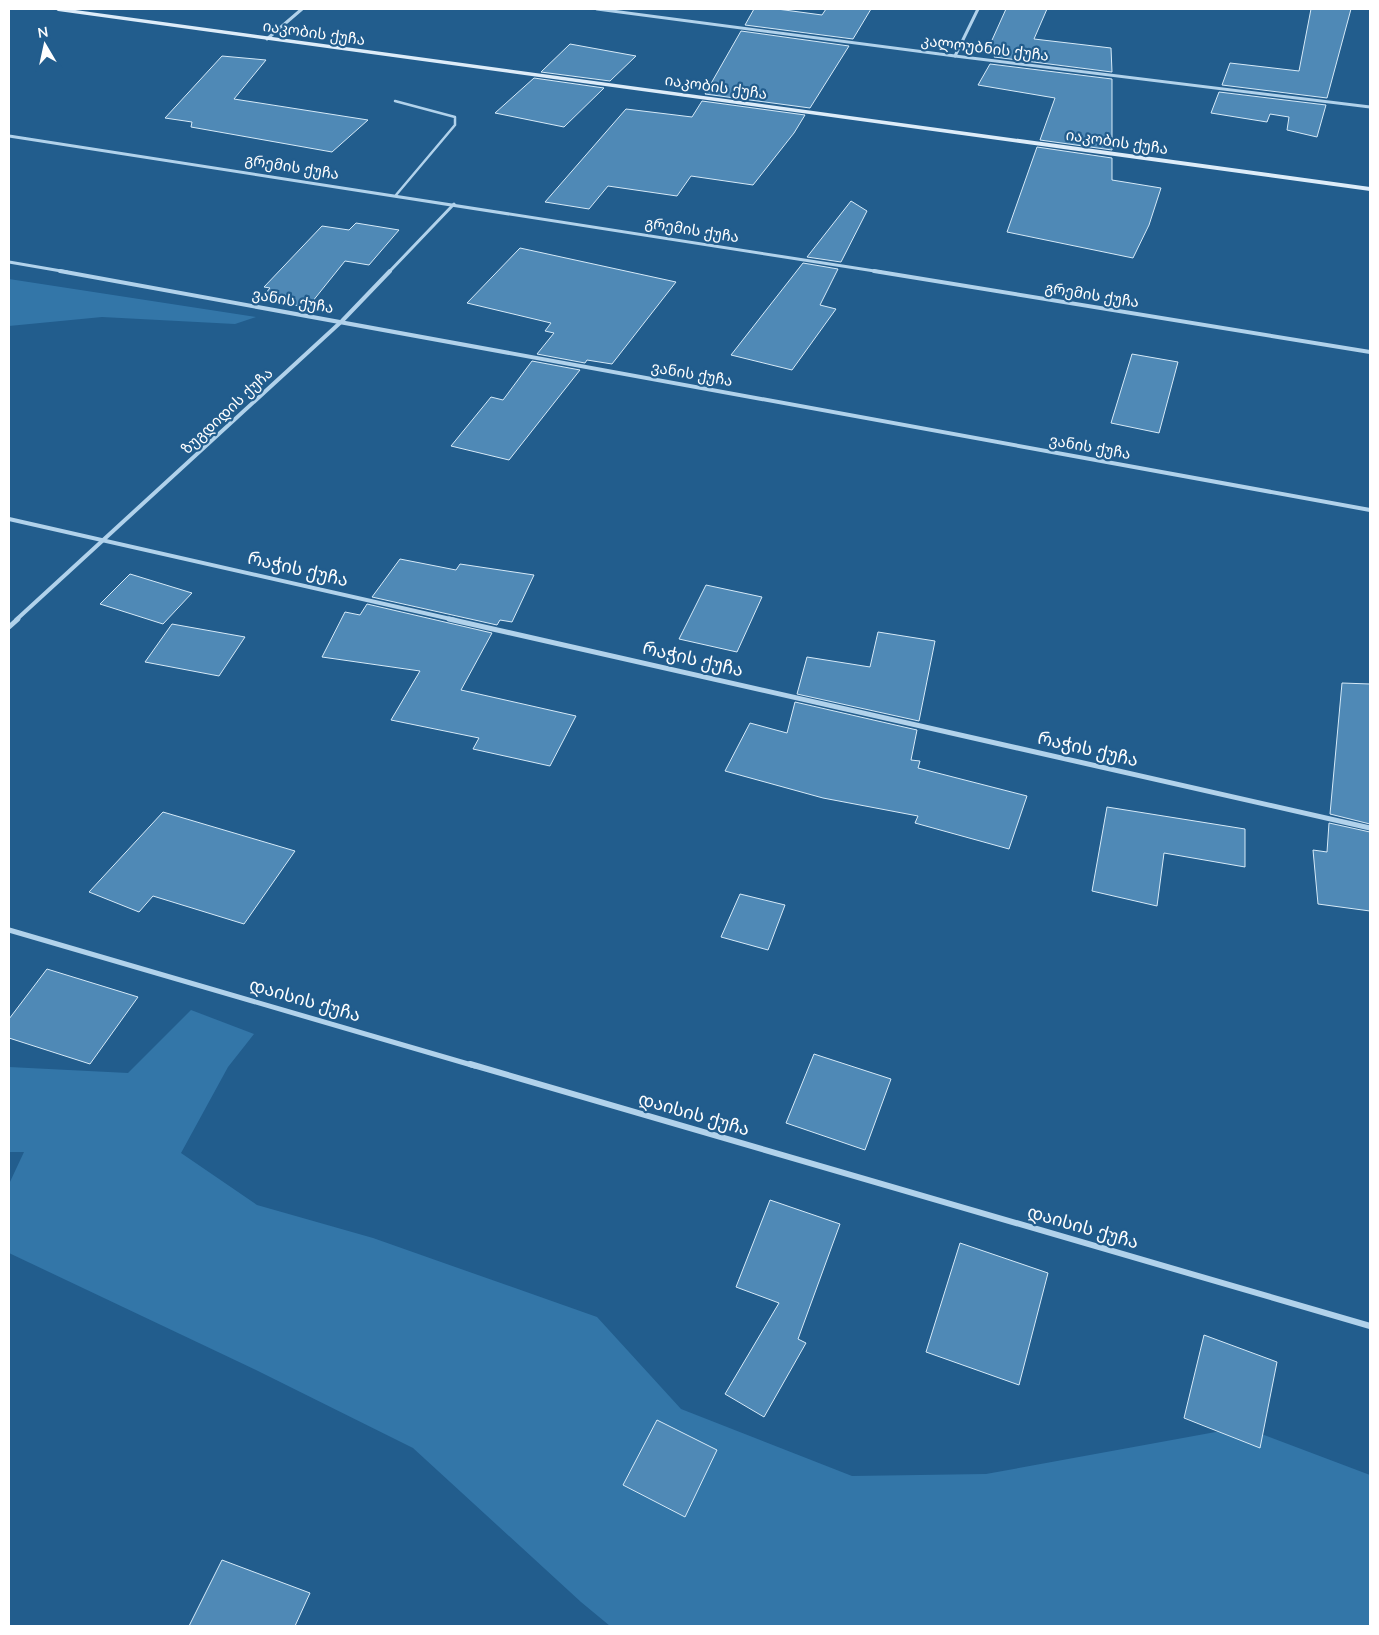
<svg xmlns="http://www.w3.org/2000/svg" width="1379" height="1635" font-family="'Nunito Sans','Noto Sans Georgian',sans-serif">
  <rect width="100%" height="100%" fill="#225d8d"/>
  <g fill="#3376a8">
    <polygon points="9,279 256,317 235,324 102,317 9,326"/>
    <polygon points="191,1010 254,1034 228,1067 181,1153 257,1205 373,1238 597,1317 681,1409 852,1476 986,1474 1243,1427 1370,1475 1370,1626 610,1626 581,1602 413,1448 256,1370 9,1253 9,1184 24,1152 9,1152 9,1067 128,1073"/>
  </g>
  <g fill="#4f89b6" stroke="#d6eaf8">
    <polygon points="754,9 777,9 822,15 826,9 871,9 853,39 745,25"/>
    <polygon points="1006,9 1047,9 1034,39 1111,48 1112,72 994,57 998,50 988,49"/>
    <polygon points="1311,9 1351,9 1327,98 1222,85 1230,63 1299,71"/>
    <polygon points="741,31 849,46 810,108 705,94"/>
    <polygon points="570,44 636,56 610,81 541,72"/>
    <polygon points="222,56 266,60 234,99 368,120 332,152 191,127 192,122 165,118"/>
    <polygon points="990,64 1112,79 1112,150 1040,140 1055,98 978,85"/>
    <polygon points="534,78 604,88 564,127 495,113"/>
    <polygon points="1219,92 1326,105 1317,137 1287,130 1289,117 1270,114 1267,122 1211,113"/>
    <polygon points="702,101 805,115 794,133 753,185 691,176 677,196 608,186 589,209 545,202 626,109 692,117"/>
    <polygon points="1037,147 1112,158 1112,180 1161,188 1149,225 1133,258 1007,232"/>
    <polygon points="851,201 867,211 841,262 807,257"/>
    <polygon points="356,223 399,230 369,265 345,261 308,307 260,300 270,288 264,287 322,226 349,230"/>
    <polygon points="520,248 676,282 612,364 587,360 585,363 537,354 554,333 545,331 551,323 467,303"/>
    <polygon points="803,263 838,269 820,305 836,309 792,370 731,355"/>
    <polygon points="1132,354 1178,362 1159,433 1111,423"/>
    <polygon points="532,361 580,370 509,460 451,446 491,397 503,400"/>
    <polygon points="400,559 456,570 460,564 534,575 512,622 500,620 497,625 372,597"/>
    <polygon points="130,574 192,593 163,624 100,604"/>
    <polygon points="706,585 762,597 737,652 679,639"/>
    <polygon points="367,604 492,633 461,690 576,716 550,766 473,749 479,738 391,720 420,671 322,657 345,612 360,615"/>
    <polygon points="172,624 245,637 219,676 145,662"/>
    <polygon points="878,632 935,641 919,721 797,694 807,657 870,667"/>
    <polygon points="1342,683 1370,684 1370,824 1330,814"/>
    <polygon points="795,702 917,730 911,760 920,761 918,768 1027,796 1009,849 915,823 918,816 823,798 725,771 750,723 787,733"/>
    <polygon points="1107,807 1245,829 1245,867 1164,853 1157,906 1092,891"/>
    <polygon points="163,812 295,851 244,924 153,896 139,912 89,892"/>
    <polygon points="1329,823 1370,832 1370,911 1318,904 1313,850 1327,852"/>
    <polygon points="740,894 785,905 768,950 721,937"/>
    <polygon points="47,969 138,997 90,1064 9,1038 9,1019"/>
    <polygon points="814,1054 891,1079 865,1150 786,1123"/>
    <polygon points="770,1200 840,1224 798,1339 806,1343 764,1417 725,1394 779,1303 736,1287"/>
    <polygon points="960,1243 1048,1273 1019,1385 926,1352"/>
    <polygon points="1204,1335 1277,1362 1260,1448 1184,1418"/>
    <polygon points="657,1420 717,1450 685,1517 623,1485"/>
    <polygon points="222,1560 310,1593 295,1626 189,1626"/>
  </g>
  <g fill="none" stroke-linecap="round" stroke-linejoin="round">
    <polyline stroke="#b1d2eb" stroke-width="2.5" points="395,101 455,117 455,125 396,195"/>
    <g stroke="#b1d2eb" stroke-width="3">
      <polyline points="597,9 955,56 1370,107"/>
      <polyline points="267,39 302,9"/>
      <polyline points="955,56 978,9"/>
      <polyline points="9,136 881,272"/>
      <polyline points="9,262 67,272"/>
      <polyline points="389,272 454,204"/>
    </g>
    <g stroke="#b1d2eb" stroke-width="4">
      <polyline points="60,271 1370,510"/>
      <polyline points="874,271 1370,352"/>
      <polyline points="9,519 455,620"/>
      <polyline points="16,620 342,321 390,271"/>
    </g>
    <g stroke="#b1d2eb" stroke-width="5">
      <polyline points="449,619 1370,828"/>
      <polyline points="9,627 18,619"/>
      <polyline points="9,930 475,1066"/>
    </g>
    <polyline stroke="#b1d2eb" stroke-width="6" points="470,1064 1370,1326"/>
    <polygon fill="#ddecf9" fill-rule="evenodd" points="55,9 68,9 1370,187 1370,191 58,11"/>
  </g>
  <g text-anchor="middle" stroke-width="4.5" stroke-linejoin="round" paint-order="stroke">
    <g font-size="15" fill="#fff" stroke="#225d8d">
      <text transform="translate(314 33) rotate(8)" y="5">იაკობის ქუჩა</text>
      <text transform="translate(985 48) rotate(7)" y="5">კალოუბნის ქუჩა</text>
      <text transform="translate(716 87) rotate(8)" y="5">იაკობის ქუჩა</text>
      <text transform="translate(1117 142) rotate(8)" y="5">იაკობის ქუჩა</text>
      <text transform="translate(292 167) rotate(9)" y="5">გრემის ქუჩა</text>
      <text transform="translate(692 230) rotate(9)" y="5">გრემის ქუჩა</text>
      <text transform="translate(1092 295) rotate(9)" y="5">გრემის ქუჩა</text>
      <text transform="translate(293 301) rotate(10)" y="5">ვანის ქუჩა</text>
      <text transform="translate(692 374) rotate(10)" y="5">ვანის ქუჩა</text>
      <text transform="translate(227 411) rotate(-43)" y="5">ზუგდიდის ქუჩა</text>
      <text transform="translate(1090 447) rotate(10)" y="5">ვანის ქუჩა</text>
    </g>
    <g font-size="18" fill="#fff" stroke="#225d8d">
      <text transform="translate(298 569) rotate(13)" y="6">რაჭის ქუჩა</text>
      <text transform="translate(693 659) rotate(13)" y="6">რაჭის ქუჩა</text>
      <text transform="translate(1088 749) rotate(13)" y="6">რაჭის ქუჩა</text>
      <text transform="translate(305 1000) rotate(16)" y="6">დაისის ქუჩა</text>
      <text transform="translate(694 1114) rotate(16)" y="6">დაისის ქუჩა</text>
      <text transform="translate(1083 1227) rotate(16)" y="6">დაისის ქუჩა</text>
    </g>
  </g>
  <rect width="1379" height="1635" fill="none" stroke="#ffffff" stroke-width="20"/>
  <g transform="translate(45 45) rotate(351)" stroke="#225d8d" stroke-width="4" paint-order="stroke">
  <path d="M0-4L9 19L0 12L-9 19Z" fill="#ffffff"/>
  <text y="-8" font-size="14" font-weight="bold" text-anchor="middle" fill="#ffffff">N</text>
  </g>
</svg>
